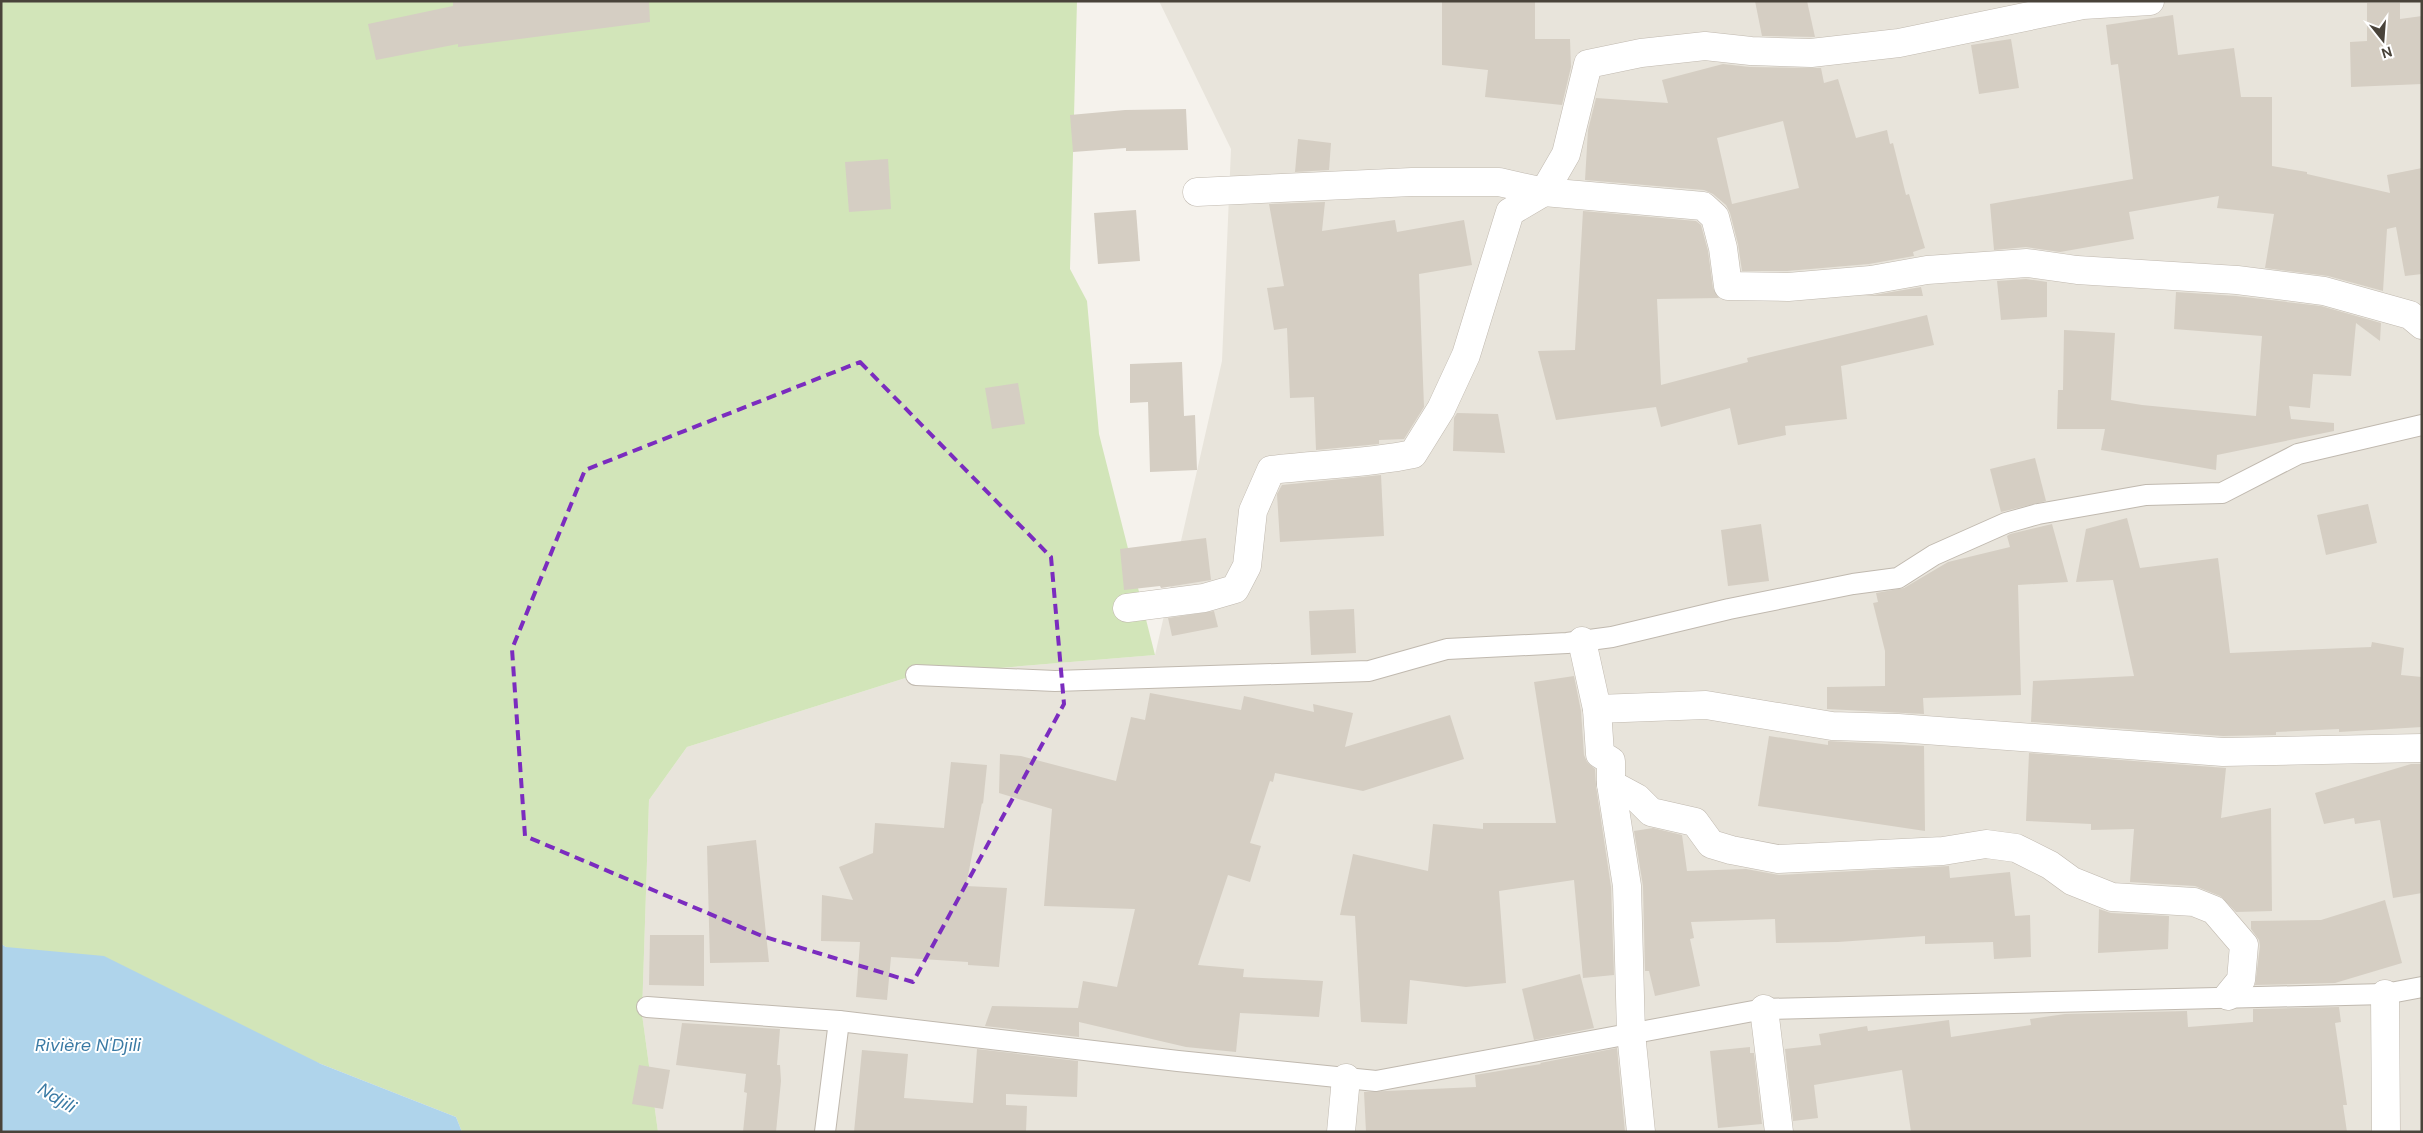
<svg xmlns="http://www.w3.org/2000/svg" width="2423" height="1133" font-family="'DM Sans',sans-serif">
  <rect width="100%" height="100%" fill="#f5f2ec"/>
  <polygon fill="#e8e4db" points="1159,1 2422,1 2422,1132 658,1132 642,1014 649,800 687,747 915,675 1155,655 1222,361 1231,149"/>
  <polygon fill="#d2e5b9" points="1,1 1077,1 1070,269 1087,301 1099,434 1155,655 915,675 687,747 649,800 642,1014 658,1132 462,1132 456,1117 321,1064 6,947 1,944"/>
  <polygon fill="#afd4eb" points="1,944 6,947 104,956 321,1064 456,1117 462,1132 1,1132"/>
  <g fill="#d5cec3" fill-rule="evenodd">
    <polygon points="453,1 649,1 650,22 458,47 458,44 376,60 368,24 453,6"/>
    <polygon points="1442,1 1535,1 1535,39 1570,39 1571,67 1562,105 1485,97 1488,70 1442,65"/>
    <polygon points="1755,1 1807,1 1815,37 1762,36"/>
    <polygon points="2367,3 2400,3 2400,19 2422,16 2422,84 2351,87 2350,42 2367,41"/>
    <polygon points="2173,15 2178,55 2234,48 2241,97 2272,97 2272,166 2307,172 2307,174 2390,193 2387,175 2422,168 2422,274 2405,276 2396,227 2387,229 2383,291 2328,276 2265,268 2274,214 2217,208 2219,196 2129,212 2134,239 2060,252 2026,247 1994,250 1990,204 2133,179 2118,64 2111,65 2106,25"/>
    <polygon points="2011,39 2019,88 1979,94 1971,45"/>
    <path d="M1723 64 1750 67 1821 68 1824 83 1838 79 1856 138 1887 130 1890 144 1893 143 1906 195 1909 194 1925 248 1913 252 1914 256 1869 264 1787 271H1742L1738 244 1730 213 1726 205 1713 194 1704 190 1585 180 1588 130 1596 98 1668 103 1662 80ZM1783 121 1799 188 1732 204 1717 138Z"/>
    <polygon points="1186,109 1188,150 1126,151 1126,148 1073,152 1070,115 1125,110"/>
    <polygon points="1298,139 1331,143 1329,170 1295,172"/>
    <polygon points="888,159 891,209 849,212 845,162"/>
    <polygon points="1325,202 1322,231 1395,220 1397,232 1464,220 1472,265 1419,274 1424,407 1404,439 1379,440 1379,444 1316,450 1314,397 1290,398 1287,328 1274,330 1267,288 1284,286 1269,204"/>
    <polygon points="1136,210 1140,261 1098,264 1094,213"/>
    <polygon points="1583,211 1696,221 1701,225 1708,251 1713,288 1719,298 1657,299 1661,385 1748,362 1747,358 1927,315 1934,345 1841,366 1847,419 1785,426 1786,435 1738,445 1730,408 1661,427 1656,407 1556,420 1538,351 1575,350"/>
    <polygon points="2026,279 2047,282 2047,317 2001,320 1997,281"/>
    <polygon points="1921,287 1923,296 1862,296 1874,295"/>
    <polygon points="2176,292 2236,296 2321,306 2381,323 2380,341 2356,323 2351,376 2313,374 2310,408 2289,406 2291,419 2334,423 2334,431 2217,455 2216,470 2101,450 2105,429 2057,429 2058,390 2063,390 2064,330 2115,333 2111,400 2142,405 2256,416 2262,336 2174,329"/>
    <polygon points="1182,362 1184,416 1195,415 1197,470 1150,472 1148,402 1130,403 1130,364"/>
    <polygon points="1018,383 1025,424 992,429 985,388"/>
    <polygon points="1457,413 1498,414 1505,453 1453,451 1454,418"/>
    <polygon points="2035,458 2046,501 2001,512 1990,469"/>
    <polygon points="1381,475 1384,536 1280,542 1277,494 1282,485"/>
    <polygon points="2368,504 2377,543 2326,555 2317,515"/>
    <polygon points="2127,518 2140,568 2218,558 2230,653 2371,647 2372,642 2404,648 2401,675 2422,677 2422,727 2339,732 2339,729 2276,732 2276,735 2223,736 2031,722 2033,681 2134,676 2113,580 2076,582 2086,529"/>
    <polygon points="1761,524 1769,581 1728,586 1721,530"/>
    <polygon points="2052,524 2068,582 2018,585 2021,695 1923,698 1924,714 1827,709 1827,687 1885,686 1885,651 1873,603 1878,602 1876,593 1904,588 1948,562 2010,547 2007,536 2010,534"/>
    <polygon points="1206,538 1211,580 1161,588 1160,586 1124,590 1120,549"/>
    <polygon points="1354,609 1356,653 1311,655 1309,611"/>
    <polygon points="1214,611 1218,627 1172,636 1168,618"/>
    <polygon points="1574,676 1581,711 1584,755 1587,762 1595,769 1596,786 1611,887 1614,975 1583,978 1574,880 1499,891 1506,983 1466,987 1410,980 1407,1024 1361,1022 1355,916 1340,915 1353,854 1428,871 1433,824 1483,829 1483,823 1556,823 1534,682"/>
    <polygon points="1150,693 1241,710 1244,696 1314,712 1313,704 1353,713 1345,747 1450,715 1464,759 1363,791 1275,773 1273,782 1270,781 1250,843 1261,846 1250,882 1228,875 1198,965 1244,969 1243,977 1323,981 1319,1017 1240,1013 1236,1052 1186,1047 1079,1022 1079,1037 985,1026 992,1006 1078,1008 1083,981 1117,987 1135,909 1044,906 1052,809 999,793 1000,754 1021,756 1116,781 1131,717 1145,720"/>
    <polygon points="1769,736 1828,745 1828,741 1924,746 1925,831 1758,806"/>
    <polygon points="2029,753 2226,768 2221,818 2271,808 2272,911 2236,912 2220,896 2195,886 2130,882 2134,829 2091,830 2091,824 2026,821"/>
    <polygon points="951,762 987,765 983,804 982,803 966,886 1007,888 999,967 968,965 968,962 891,957 887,1000 856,997 860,942 821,941 822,895 853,900 839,867 873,853 875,823 944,828"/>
    <polygon points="2411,764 2422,764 2422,893 2393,898 2380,820 2355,824 2354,818 2324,824 2315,793"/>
    <polygon points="1653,828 1682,835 1687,871 1746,869 1779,875 1949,866 1950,878 2010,872 2015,916 2030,915 2031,957 1994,959 1993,942 1925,944 1925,936 1838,942 1776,943 1775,919 1691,922 1694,938 1690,939 1700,986 1655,996 1649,971 1645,971 1643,886 1634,831"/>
    <polygon points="756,840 769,962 710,963 707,846"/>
    <polygon points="2385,900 2402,963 2335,983 2255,985 2260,946 2259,940 2251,929 2251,921 2321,920"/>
    <polygon points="2099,909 2111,913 2169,916 2168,949 2098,953"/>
    <polygon points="650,935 704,935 704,986 649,985"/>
    <polygon points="1580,974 1594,1028 1534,1040 1522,989"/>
    <polygon points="2339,1007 2341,1022 2335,1023 2347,1105 2343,1105 2347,1132 1911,1132 1902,1070 1814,1085 1818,1118 1793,1121 1785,1049 1821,1045 1819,1034 1867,1026 1868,1031 1949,1020 1951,1037 2031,1025 2030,1019 2065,1014 2187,1011 2188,1027 2253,1022 2253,1009"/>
    <polygon points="682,1023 780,1029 777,1065 780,1065 781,1081 776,1132 743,1132 747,1093 744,1092 746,1074 676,1065"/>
    <polygon points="1750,1047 1750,1053 1754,1053 1762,1124 1718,1128 1710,1051"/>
    <polygon points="1617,1048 1625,1132 1366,1132 1364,1092 1476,1087 1475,1075 1541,1064 1540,1063"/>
    <polygon points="977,1049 1078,1061 1077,1097 1006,1094 1006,1105 1027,1106 1026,1132 854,1132 862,1050 908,1054 904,1098 973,1103"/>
    <polygon points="639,1065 670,1070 663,1109 632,1104"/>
  </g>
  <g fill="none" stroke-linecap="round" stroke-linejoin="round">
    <defs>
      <g id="service">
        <polyline points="916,675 1055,681 1369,671 1447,649 1567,643 1612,637 1729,609 1853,584 1898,578 1934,555 2006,523 2038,514 2146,495 2222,493 2298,454 2422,425"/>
        <polyline points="647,1007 839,1021 1178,1061 1376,1081 1764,1009 2385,994 2422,987"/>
        <polyline points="825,1132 839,1021"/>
      </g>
      <g id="minor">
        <polyline points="1197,192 1412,182 1499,182 1544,192 1703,206 1715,217 1723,248 1728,286 1788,287 1871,280 1927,270 2027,263 2077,270 2237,280 2324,291 2410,315 2422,325"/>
        <path d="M1127 608 1204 598 1235 589 1247 566 1253 511 1271 470C1319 464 1366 464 1413 454L1441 409 1466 355 1510 212 1544 192 1566 154 1588 64 1641 53 1705 46 1751 51 1811 53 1899 43 2083 5 2150 1"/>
        <polyline points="1582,641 1597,709 1600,754 1611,761 1611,784 1627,886 1631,1033 1641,1132"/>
        <polyline points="1597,709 1706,705 1832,726 1898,728 2223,752 2422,748"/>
        <polyline points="1611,784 1637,798 1651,812 1695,822 1711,844 1731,850 1778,859 1943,851 1986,844 2016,848 2050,865 2072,881 2112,897 2194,902 2214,910 2244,945 2241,980 2228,996"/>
        <polyline points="2385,994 2386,1132"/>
        <polyline points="1764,1009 1779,1132"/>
        <polyline points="1341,1132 1346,1078"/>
      </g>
    </defs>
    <use href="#service" stroke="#c0b9af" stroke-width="22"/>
    <use href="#minor" stroke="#c0b9af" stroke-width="29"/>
    <use href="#service" stroke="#fff" stroke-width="20"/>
    <use href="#minor" stroke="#fff" stroke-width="28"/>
  </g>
  <path fill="none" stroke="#7b2cbf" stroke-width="4" stroke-dasharray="10 6" stroke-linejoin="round" d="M860 362 1051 557 1064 704 913 982 762 936 525 836 512 649 585 470Z"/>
  <g text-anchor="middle" stroke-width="4" stroke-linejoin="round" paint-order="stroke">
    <g font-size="18" font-style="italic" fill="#3a7aa4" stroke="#fff">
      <text x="88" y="1051">Rivière N'Djili</text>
      <text transform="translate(57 1098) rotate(31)" y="6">Ndjili</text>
    </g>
  </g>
  <rect width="2423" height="1133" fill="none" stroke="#49433a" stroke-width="5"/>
  <g transform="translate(2383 40) rotate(163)" stroke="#ffffff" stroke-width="4" paint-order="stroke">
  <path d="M0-4L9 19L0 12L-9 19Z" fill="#49433a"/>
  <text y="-8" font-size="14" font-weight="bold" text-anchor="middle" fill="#49433a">N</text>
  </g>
</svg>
